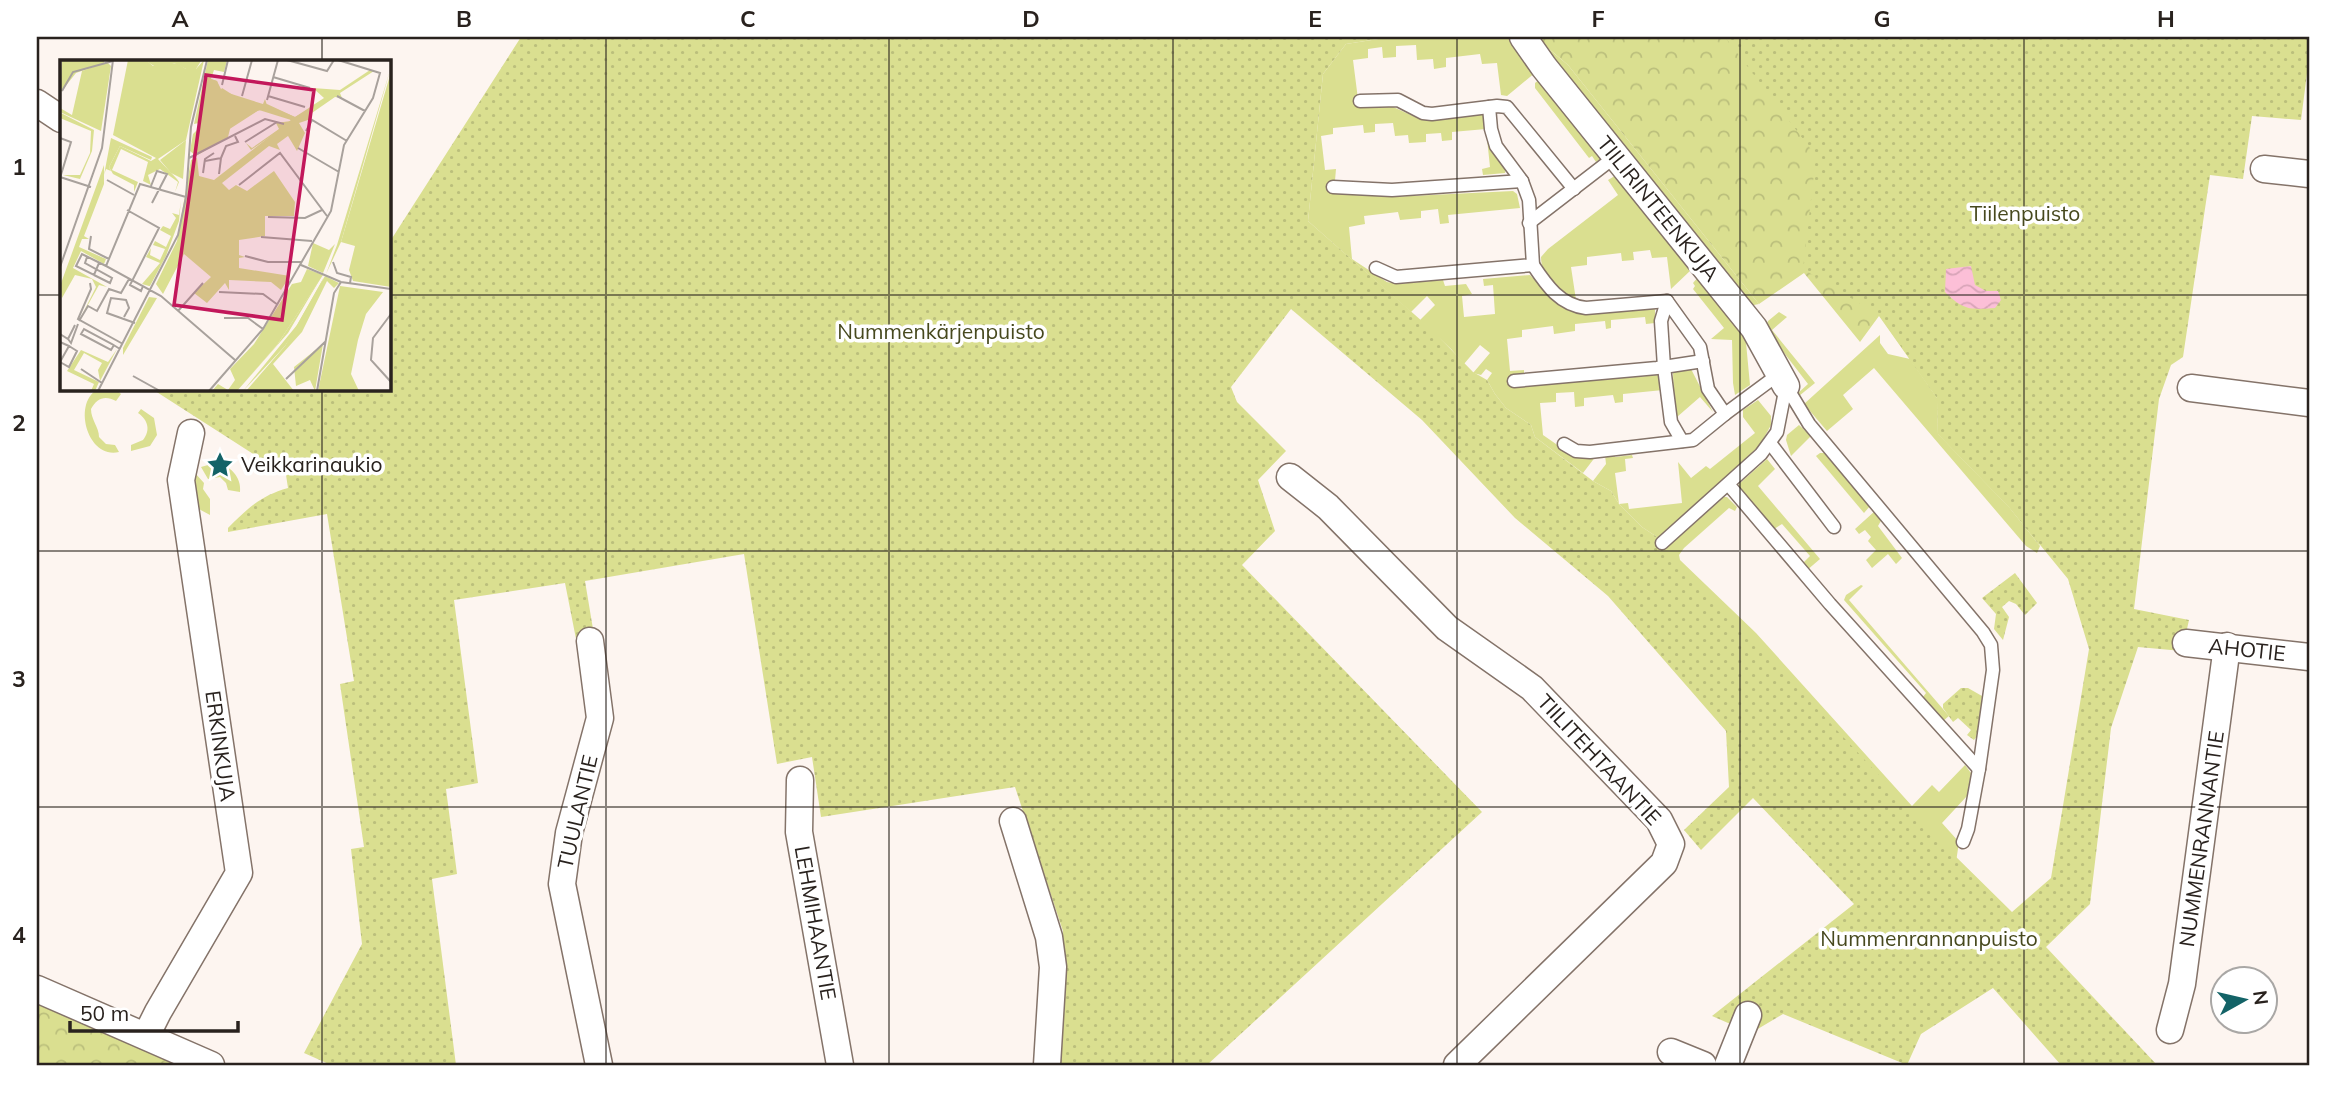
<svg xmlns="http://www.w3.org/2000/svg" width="2346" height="1102" font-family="Mulish,sans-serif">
  <defs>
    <pattern id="forest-crowns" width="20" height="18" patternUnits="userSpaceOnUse" patternTransform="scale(1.75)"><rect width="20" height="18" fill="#dadf90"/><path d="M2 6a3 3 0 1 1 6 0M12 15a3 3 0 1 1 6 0" fill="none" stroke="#bbbf7c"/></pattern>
    <pattern id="park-dots" width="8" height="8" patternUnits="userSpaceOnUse" patternTransform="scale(1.75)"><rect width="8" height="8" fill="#dadf90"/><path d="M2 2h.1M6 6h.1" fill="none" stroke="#bbbf7c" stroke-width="1.8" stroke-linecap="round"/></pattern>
    <pattern id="water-waves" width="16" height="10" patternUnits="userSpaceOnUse" patternTransform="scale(1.75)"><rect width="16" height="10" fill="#fcbfd7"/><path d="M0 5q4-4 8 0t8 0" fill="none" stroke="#d8a4b8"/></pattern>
  </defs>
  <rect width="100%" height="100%" fill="#fdf5f0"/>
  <g fill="#dadf90">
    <polygon points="1391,37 1510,37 1536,72 1507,96 1501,95 1497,63 1482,64 1480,54 1446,58 1446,67 1434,69 1433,59 1417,60 1416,45 1396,46 1396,57 1383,58 1382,47 1368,49 1368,58 1353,60 1359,107 1391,106 1422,120 1485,113 1493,152 1506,169 1505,173 1483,175 1482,169 1490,167 1486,129 1452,132 1452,140 1442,141 1441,133 1426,134 1426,142 1409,143 1408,135 1395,136 1393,123 1375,124 1375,132 1364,133 1363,125 1333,128 1333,134 1321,136 1325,170 1336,169 1334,192 1372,194 1390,197 1513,191 1517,194 1520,208 1448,215 1449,223 1440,224 1438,209 1421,211 1421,218 1400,220 1398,212 1364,216 1365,224 1349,227 1352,259 1387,282 1397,284 1443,280 1445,286 1466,284 1472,294 1462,296 1464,317 1495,314 1493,285 1484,286 1483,279 1530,275 1560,305 1580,313 1653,307 1655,310 1655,323 1646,324 1645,317 1611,320 1611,328 1606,329 1605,321 1575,324 1575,331 1554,334 1553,326 1522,330 1522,337 1507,339 1510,371 1524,370 1524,375 1514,387 1659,375 1663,390 1623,394 1623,402 1615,403 1613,395 1584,398 1584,406 1575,407 1574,392 1556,393 1556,402 1540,403 1543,435 1569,453 1596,456 1583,473 1535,437 1531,425 1506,408 1495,394 1487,380 1492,373 1486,369 1481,375 1473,373 1490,353 1480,345 1464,364 1451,349 1420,320 1435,305 1427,296 1411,312 1308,221 1323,74 1346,44"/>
    <polygon points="1537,39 1568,65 1759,304 1749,306"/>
    <polygon points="1541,78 1600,151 1600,159 1596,162 1592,156 1589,158 1535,88 1535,83"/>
    <path d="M1618 174 1691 270 1671 289 1667 257 1652 258 1650 250 1633 252 1634 260 1622 261 1621 253 1587 257V265L1571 267 1576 300C1559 291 1541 277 1541 257L1548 249 1618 195 1608 180Z"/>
    <polygon points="1699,276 1745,332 1750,385 1735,395 1733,383 1732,340 1711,339 1724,328 1693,289 1695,286 1693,283"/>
    <polygon points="1779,312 1787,317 1772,330 1815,383 1799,396 1797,394 1808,384 1765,328 1768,321"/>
    <polygon points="1880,335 1880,343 1888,354 1910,359 1937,398 1938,434 2009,507 2040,546 2037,553 2026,546 1874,368 1843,395 1853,409 1827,431 1804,404"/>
    <polygon points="1691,369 1713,412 1700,397 1677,417 1674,412 1673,372"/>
    <path d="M101 388 115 389 121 394 116 401C105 395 97 398 91 409 91 420 99 427 99 437L106 444 115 445 119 452C86 460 71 398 101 388Z"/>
    <polygon points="1758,400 1771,416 1771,425 1760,445 1660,539 1642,527 1619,504 1611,491 1593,481 1606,464 1605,455 1614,454 1615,457 1632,455 1633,458 1625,459 1626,471 1615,473 1619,504 1628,503 1629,509 1682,503 1678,462 1691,478 1706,466 1710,469 1755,433 1743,417 1743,410"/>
    <path d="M141 409 154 418 157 435 150 446 131 451V445L143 440C151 430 148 420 138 413Z"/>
    <polygon points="1799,425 1811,436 1791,456 1786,440 1787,435"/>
    <polygon points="1820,453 1826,453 1870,506 1864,513 1816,456"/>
    <polygon points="1767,459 1775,469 1758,486 1820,559 1806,571 1802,564 1810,556 1782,524 1771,531 1739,489 1739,484"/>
    <path d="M215 463C229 464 242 477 240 492L228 490 226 483 220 477 208 479 201 467Z"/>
    <polygon points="195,473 204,483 203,489 210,499 210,515 197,508 190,482"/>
    <polygon points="1724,497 1727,497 1737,507 1735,511 1729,508 1684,548 1679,555 1680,560 1756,633 1912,806 1932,785 1939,792 1965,765 1971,773 1967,796 1942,823 1959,842 1952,889 1661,553"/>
    <polygon points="1875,511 1882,519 1878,526 1902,558 1896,564 1888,554 1872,568 1866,560 1876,550 1868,541 1871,537 1865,530 1859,534 1855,529"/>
    <polygon points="1861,585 1863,586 1849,600 1949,716 1943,721 1923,697 1926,693 1844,600 1846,595"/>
  </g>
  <g fill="url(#forest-crowns)">
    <polygon points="1535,37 1845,37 2040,546 2009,507 1938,434 1937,398 1879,316 1860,342 1804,273 1759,304 1568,65"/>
    <polygon points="37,1001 180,1065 37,1065"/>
  </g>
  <g fill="url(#park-dots)">
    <path d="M521 37H1391L1346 44 1323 74 1308 221 1431 329 1473 372 1487 380 1495 394 1506 408 1531 425 1535 437 1593 481 1611 491 1619 504 1642 527 1660 539 1671 562 1765 649 1818 710 1948 849 2012 912 2051 878 2089 649 2068 579 2009 507 1938 434 1937 398 1879 315 1803 269 1816 156 1725 37H2309V58L2301 120 2252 116 2243 179 2210 175 2183 357 2171 365 2159 399 2134 609 2189 620 2182 651 2138 647 2111 728 2090 904 2046 947 2157 1065H2061L1993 988 1921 1034 1907 1065 1783 1014 1751 1033 1712 1016 1854 904 1753 798 1701 850 1684 830 1729 787 1726 731 1608 596 1515 518 1422 420 1291 309 1231 387 1237 402 1286 451 1258 480 1275 531 1242 565 1482 812 1207 1065H1059L1063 931 1015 787 821 817 812 757 777 764 744 554 585 581 595 641 577 644 565 583 454 600 478 783 446 789 457 874 432 879 456 1065H331L304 1053 362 944 351 849 364 847 340 684 354 681 327 514 228 532V528C248 508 260 496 288 488L286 475 152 389 388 388 389 243Z"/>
    <polygon points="2015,573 2037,603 2025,615 2016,604 2009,601 2002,607 2009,617 2003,640 1994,629 1996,614 1982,598"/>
    <polygon points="1961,688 1968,688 1982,696 1977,736 1974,740 1967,735 1971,730 1958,718 1953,722 1943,708 1943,704"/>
  </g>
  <path fill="url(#water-waves)" d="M1971 266 1975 285 1986 291H1998L2001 300 1995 308C1970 310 1963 310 1945 292L1946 269Z"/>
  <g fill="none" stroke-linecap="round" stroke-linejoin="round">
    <defs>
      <g id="lane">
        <polyline points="1360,101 1398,100 1423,113 1432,114 1497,106 1507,107 1574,189"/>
        <polyline points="1333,187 1392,190 1522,181"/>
        <polyline points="1529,223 1616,156"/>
        <path d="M1533 265C1547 286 1560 305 1586 308L1667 301 1700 347 1708 389 1725 414 1779 374"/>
        <polyline points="1376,268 1396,277 1533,265 1529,200 1522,181 1496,146 1491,129 1489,107"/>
        <polyline points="1667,301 1661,321 1664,367 1671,422 1682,441"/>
        <polyline points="1514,381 1657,368 1703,361"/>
        <polyline points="1786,386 1809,424 1983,632 1991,645 1993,670 1979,769 1968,829 1963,842"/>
        <polyline points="1770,443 1834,527"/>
        <polyline points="1564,444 1576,451 1590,452 1693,440 1725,414"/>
        <polyline points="1728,484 1830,604 1979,769"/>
        <polyline points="1662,543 1761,454 1777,432 1786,386"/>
      </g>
      <g id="street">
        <polyline points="1523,37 1544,67 1754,328 1786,386"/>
        <polyline points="37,103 61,119"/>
        <polyline points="2264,169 2309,174"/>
        <polyline points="2191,388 2309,403"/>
        <polyline points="1290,477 1328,507 1447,628 1532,688 1659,820 1671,844 1664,863 1457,1065"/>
        <polyline points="590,641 600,718 569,833 562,884 599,1065"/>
        <polyline points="2186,643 2309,657"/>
        <polyline points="800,780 799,832 840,1065"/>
        <polyline points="1013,821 1049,937 1053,967 1047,1065"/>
        <polyline points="37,989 211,1065"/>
        <polyline points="2170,1030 2182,984 2227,646"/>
        <polyline points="146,1036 158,1012 239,873 181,480 191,433"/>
        <polyline points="1671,1052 1703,1065"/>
        <polyline points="1728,1065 1748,1015"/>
      </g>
    </defs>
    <use href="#lane" stroke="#847369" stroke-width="15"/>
    <use href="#street" stroke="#847369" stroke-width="29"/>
    <use href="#lane" stroke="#fff" stroke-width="12"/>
    <use href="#street" stroke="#fff" stroke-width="26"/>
  </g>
  <path fill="none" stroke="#29221e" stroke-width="2" stroke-opacity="0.55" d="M322 37V61M606 37V1065M889 37V1065M1173 37V1065M1457 37V1065M1740 37V1065M2024 37V1065M37 295H61M388 295H2309M322 388V1065M37 551H2309M37 807H2309"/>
  <defs>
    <symbol id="sight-bare" viewBox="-9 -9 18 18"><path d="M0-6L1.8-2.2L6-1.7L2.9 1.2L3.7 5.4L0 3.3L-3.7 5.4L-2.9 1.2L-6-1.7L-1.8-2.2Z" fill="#136367" stroke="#fff" stroke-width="2.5" paint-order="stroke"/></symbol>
  </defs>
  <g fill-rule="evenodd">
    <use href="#sight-bare" x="201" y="446" width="38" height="38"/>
  </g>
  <g text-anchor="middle" stroke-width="7" stroke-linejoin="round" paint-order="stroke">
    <g font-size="21" fill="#29221e" stroke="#fff">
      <text transform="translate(1658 209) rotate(51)" y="7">TIILIRINTEENKUJA</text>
      <text transform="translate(2247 650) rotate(6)" y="7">AHOTIE</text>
      <text transform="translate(220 746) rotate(82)" y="7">ERKINKUJA</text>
      <text transform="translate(1599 760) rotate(47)" y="7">TIILITEHTAANTIE</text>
      <text transform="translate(578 812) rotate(-77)" y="7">TUULANTIE</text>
      <text transform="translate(2202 839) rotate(-82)" y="7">NUMMENRANNANTIE</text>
      <text transform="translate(815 923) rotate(80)" y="7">LEHMIHAANTIE</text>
    </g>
    <g font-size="21" fill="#47491e" stroke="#fff">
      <text x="2025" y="221">Tiilenpuisto</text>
      <text x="941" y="339">Nummenkärjenpuisto</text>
      <text x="1929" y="946">Nummenrannanpuisto</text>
    </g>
    <g font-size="21" fill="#29221e" stroke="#fff" text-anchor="start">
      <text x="241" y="472">Veikkarinaukio</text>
    </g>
  </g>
  <g transform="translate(60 60)">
    <rect width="331" height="331" fill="#fdf5f0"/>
    <path d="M2 0H44V3L16 13 0 33ZM68 0H86L93 6 117 3 126 9H136L144 0 126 80 98 99 117 119 119 122 115 132 118 122 100 109 88 115 91 125 83 121 88 102 61 89 52 110 78 122 74 132V125L53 114 49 107 60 86 91 101 96 98 53 75ZM148 0H167L164 12 154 10 151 19 157 21 160 31 162 28 187 44H207L235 57 248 50 191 90 186 83 192 88 219 69 216 63 231 61 228 56 206 49 134 64ZM331 7 281 182 266 214 277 185ZM1 53 34 70 32 91 20 119 3 115H20L30 93 31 71 0 58ZM44 105V124L24 176 29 179H22L19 187 46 199 44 204 21 191 13 208 47 227 39 225 20 259 36 227 32 219 15 215 2 238 0 226ZM121 140 119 161 106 196 114 181 90 226H89L82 224 100 203 86 197 91 188 90 195 100 200 105 189 93 185 95 181 106 187 111 176 100 170 103 166 110 169 116 158 112 153 119 155ZM262 216 228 273 177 331 217 285ZM264 217 253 243 225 286 183 331 237 265ZM57 289 40 321 38 310 42 303 24 293 14 310 39 322 35 331H31L34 324 7 311 21 290 48 302Z" fill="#dadf90"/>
    <path d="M86 1 87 0 141 1 136 9H126L115 3 99 9ZM47 2 51 6 41 71 0 52V48L12 55 22 11ZM331 12V227L293 221 289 210 295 186 281 182ZM199 50 171 65 168 77 136 96 130 91 133 74 142 65ZM51 78 92 97 91 100 60 86 49 107 51 111 46 109 44 115ZM126 80 123 119 111 113 100 100ZM253 183 269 190 275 184 263 213 248 206ZM247 209 263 215 217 285 177 331H152L158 324 168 330 175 320 170 309 194 284 232 224 241 222ZM265 216 279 223 274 228 267 221 242 272 213 304 234 331H186L225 286ZM280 226 323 232 306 254 298 280 291 314 299 331H258ZM89 237 97 238 63 295V288ZM263 284 255 331 250 320 236 326 234 307Z" fill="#dadf90"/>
    <path d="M310 10 314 11 280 33 282 38 275 37 249 55 251 59 239 63 245 73 237 91 228 76 217 84 220 90 209 86 162 123 169 130 176 125 187 131 214 111 235 142 234 156H205V176L179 180V195L185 197 179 198V208L230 216 221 230 211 222 169 220V230L165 223 147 243 134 233 151 217 124 194 103 234 96 224 117 181 131 100 137 98 139 116 154 120 231 60 199 50 165 72 154 69 138 78 148 18 157 21 162 31 203 44 205 39 207 45 235 57 264 38 253 28 280 30Z" fill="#dadf90"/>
    <path fill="none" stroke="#a8a19c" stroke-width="2" d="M227 0 267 11 274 0M213 17 250 28M162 25 168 0M2 31 13 12 53 1M182 36 192 0M208 36 245 47M277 36 305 51M207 40 218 0M246 71 252 60 287 81M0 78 11 82 0 118M185 82 217 62M238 88 279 112M129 98 205 59 224 64M161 98 166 86 178 82 175 76M145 101 161 98 159 114M143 113 145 99 154 93M0 117 31 127M47 120 74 135M179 125 220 93 267 156M91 126 97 111 107 114 92 143M126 137 80 124 46 206 101 236 175 300M67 150 99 168 70 225 81 231 83 226M208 157 245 158 262 150M31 176 29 189 49 199M201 177 252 181M185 196 208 202H242M27 197 25 203 52 218 50 223 34 215M273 202 277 213 291 217 290 223M39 203 34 215 16 206 22 194 46 206M241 205 281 222 331 229M0 207 42 88 53 0M30 223 31 229 18 259 63 284M159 232 203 234 218 245M118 251 143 223M331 254 313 278 311 300 331 322M64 257 69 248 66 240 51 238 47 253 75 263M164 258H188L203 269M19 261 28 246 37 251 49 229 61 233 69 219M0 274 8 279 15 265M8 279 11 283 18 264M0 282 9 286 0 302M54 285 51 290 21 274 24 269 52 284 60 289M0 302 9 307 17 291 9 286M21 309 42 323M73 316 100 331M226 319 266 281M38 331 118 175 126 137 131 67 147 0M149 331 203 269 271 151 284 85 313 38 320 13 278 0M257 331 274 233 281 222"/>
    <path fill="#c2185b" fill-opacity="0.15" stroke="#c2185b" stroke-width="3.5" d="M146 15 254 30 222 260 114 245Z"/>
    <rect width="331" height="331" fill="none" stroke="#29221e" stroke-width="3.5"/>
  </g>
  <rect width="2346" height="1102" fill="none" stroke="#ffffff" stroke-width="77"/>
  <g transform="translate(2244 1000) rotate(82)"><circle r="33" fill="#ffffff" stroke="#a9a7a5" stroke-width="2"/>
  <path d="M0-5L12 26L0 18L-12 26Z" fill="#136367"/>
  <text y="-10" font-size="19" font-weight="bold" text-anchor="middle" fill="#29221e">N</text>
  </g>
  <path d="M70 1021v10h168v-10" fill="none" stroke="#29221e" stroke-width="3.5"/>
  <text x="80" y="1021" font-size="21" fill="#29221e" stroke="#ffffff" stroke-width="5" paint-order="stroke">50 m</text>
  <rect x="38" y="38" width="2270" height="1026" fill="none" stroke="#29221e" stroke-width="2.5"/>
  <g font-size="23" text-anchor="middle" font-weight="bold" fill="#29221e">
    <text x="180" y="27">A</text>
    <text x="464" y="27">B</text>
    <text x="748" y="27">C</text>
    <text x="1031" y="27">D</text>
    <text x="1315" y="27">E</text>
    <text x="1598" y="27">F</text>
    <text x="1882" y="27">G</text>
    <text x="2166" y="27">H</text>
    <text x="19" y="175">1</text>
    <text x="19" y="431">2</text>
    <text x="19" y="687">3</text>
    <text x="19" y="943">4</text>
  </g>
</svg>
